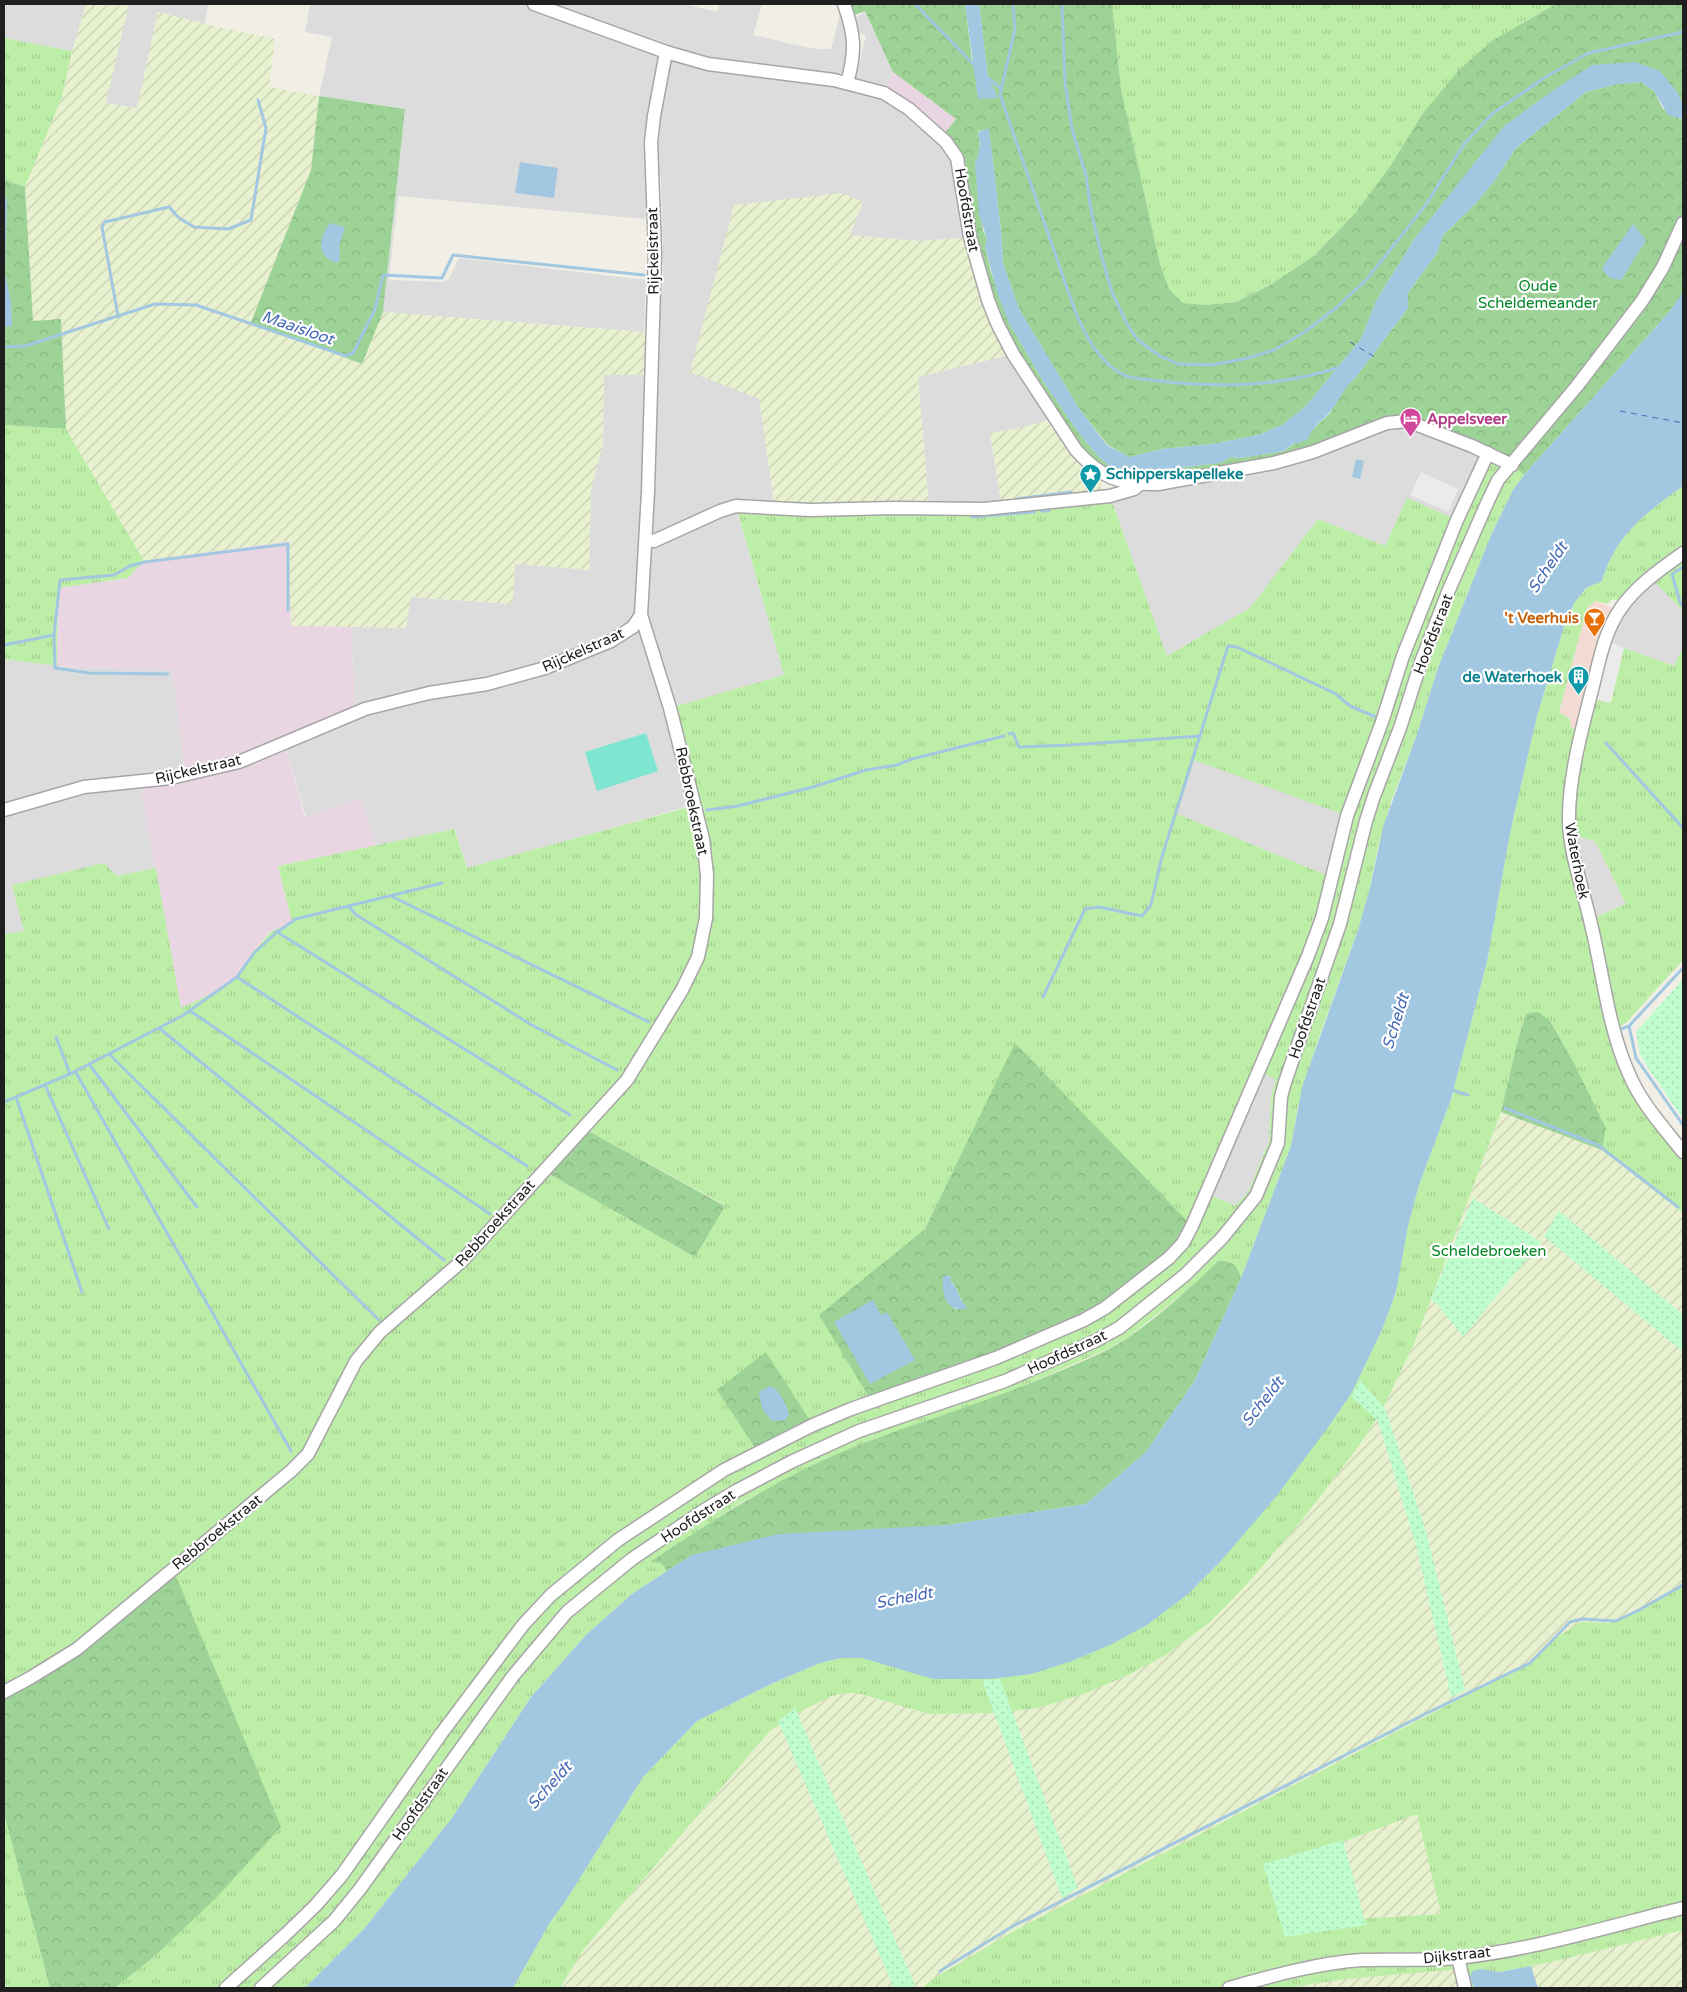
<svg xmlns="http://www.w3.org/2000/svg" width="1687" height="1992" font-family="'Varela Round',sans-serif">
  <defs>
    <pattern id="farmland-furrows" width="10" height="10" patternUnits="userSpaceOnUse" patternTransform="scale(1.25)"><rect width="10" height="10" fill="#e8f1cf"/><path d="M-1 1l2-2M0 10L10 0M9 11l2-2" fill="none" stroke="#c7ceb1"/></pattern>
    <pattern id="grass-tufts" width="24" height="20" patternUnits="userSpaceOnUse" patternTransform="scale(1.25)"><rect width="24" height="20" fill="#bdeea7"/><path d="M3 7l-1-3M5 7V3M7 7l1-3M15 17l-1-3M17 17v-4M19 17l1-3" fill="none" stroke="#a2cc8f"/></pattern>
    <pattern id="forest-crowns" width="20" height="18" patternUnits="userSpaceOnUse" patternTransform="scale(1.25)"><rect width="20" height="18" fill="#9dd396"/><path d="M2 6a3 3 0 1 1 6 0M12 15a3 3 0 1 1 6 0" fill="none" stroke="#87b581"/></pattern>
    <pattern id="park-dots" width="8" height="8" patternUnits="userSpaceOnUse" patternTransform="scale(1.25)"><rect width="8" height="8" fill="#bffdcf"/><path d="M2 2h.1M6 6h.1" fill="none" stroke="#a4d8b1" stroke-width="1.8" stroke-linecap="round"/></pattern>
  </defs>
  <rect width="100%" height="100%" fill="#f1efe5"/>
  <g fill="#dddcdc">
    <polygon points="4,4 208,4 205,24 158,12 137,108 62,97 72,52 4,38"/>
    <polygon points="310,4 685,4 717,12 720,4 762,4 753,35 785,42 785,43 817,49 831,49 842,6 851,31 844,71 856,76 866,36 857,31 853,20 865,11 893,72 885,93 909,109 953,159 967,238 918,241 849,235 760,399 775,509 736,507 784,675 670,708 696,804 467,869 454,829 376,846 360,798 306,818 285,743 355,713 351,626 406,628 410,597 512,604 515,563 589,570 591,490 603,443 604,375 652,375 653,336 663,286 663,258 661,178 651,168 645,219 398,196 389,280 443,282 449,279 459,258 646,280 644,332 383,312 405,109 319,96 332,37 305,32"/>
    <polygon points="1013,354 1055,418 1017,429 990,433 1002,508 929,509 918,377"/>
    <polygon points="1397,422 1488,453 1457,520 1385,546 1318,519 1250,608 1167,657 1110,496"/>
    <polygon points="1652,579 1683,611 1683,647 1674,666 1624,648 1608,641 1614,625"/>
    <polygon points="4,659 57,666 173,670 185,775 140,781 156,868 117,876 12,885 24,931 4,934"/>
    <polygon points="1194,759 1344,815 1331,877 1176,814"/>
    <polygon points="1570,835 1595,841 1626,904 1590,919"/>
    <polygon points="1260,1071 1276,1079 1271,1096 1269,1141 1248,1192 1235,1206 1206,1193"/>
  </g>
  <polygon fill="#f3dad3" points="1596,601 1615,609 1581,730 1571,728 1559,712 1587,608"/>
  <g fill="#ead6e3">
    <polygon points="893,72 956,119 944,134 884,93"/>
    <polygon points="289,541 291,625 351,626 355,713 285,743 305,818 360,798 376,846 278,866 292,922 270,932 253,952 240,975 221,989 180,1009 140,781 185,774 173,670 57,666 58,588 127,578 144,561"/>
  </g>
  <g fill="url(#farmland-furrows)">
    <polygon points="86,4 129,4 106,103 137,108 158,12 205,24 275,39 269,87 319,96 311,170 251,321 361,364 383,312 644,332 652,375 604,375 603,443 591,490 589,570 515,564 513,604 411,597 406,628 291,626 289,541 144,561 66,429 61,320 33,321 25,187 62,97 72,51"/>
    <polygon points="842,193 863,202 850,235 918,241 967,238 1013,354 918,377 929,509 775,509 759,399 690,372 734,205"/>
    <polygon points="1055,418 1103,475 1099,497 1002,508 990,433 1017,429"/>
    <polygon points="1501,1112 1602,1150 1683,1213 1683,1583 1646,1608 1609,1623 1581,1622 1554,1639 1536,1659 1012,1932 933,1979 922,1988 560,1988 584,1949 771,1731 807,1708 832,1696 845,1693 857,1693 929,1714 993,1713 1038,1708 1084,1694 1128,1675 1302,1520 1358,1447 1381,1412 1403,1367 1414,1344"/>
    <polygon points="1417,1814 1441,1914 1351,1920 1345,1841"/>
    <polygon points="1683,1930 1683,1988 1538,1988 1531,1966"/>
    <polygon points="1460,1969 1465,1988 1290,1988 1324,1981 1363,1976"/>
  </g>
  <g fill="url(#grass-tufts)" fill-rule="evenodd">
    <polygon points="1112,4 1556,4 1493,40 1423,113 1389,168 1356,212 1315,255 1270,285 1236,302 1205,305 1183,303 1169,289 1160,264 1121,89"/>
    <polygon points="4,38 72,51 62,97 25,187 4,180"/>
    <polygon points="4,425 66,429 144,561 128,578 58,588 57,666 4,659"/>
    <path d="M1488 453 1512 465 1524 475 1513 490 1491 535 1438 668 1417 734 1391 802 1378 847 1370 888 1358 930 1318 1040 1298 1106 1291 1146 1241 1278 1239 1271 1218 1261 1194 1285 1126 1339 1101 1352 1010 1392 864 1443 828 1458 742 1502 651 1562 661 1563 667 1571 633 1593 586 1635 531 1697 452 1818 364 1929 305 1988H115L155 1956 77 1649 4 1692V934L24 931 12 885 104 863 117 876 156 868 181 1008 221 989 240 975 253 952 271 932 292 922 278 866 454 829 467 868 696 805 670 708 784 675 736 506 893 508 1110 496 1167 656 1250 608 1318 519 1385 546 1407 498 1457 520ZM1194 760 1344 815 1331 877 1177 814ZM1016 1043 996 1358 820 1315 925 1229ZM1260 1071 1276 1080 1271 1096 1269 1141 1248 1192 1235 1206 1206 1193ZM585 1129 725 1205 695 1257 546 1172Z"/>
    <path d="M1683 486V611L1647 574 1622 601 1612 599 1608 604 1596 601 1587 608 1559 712 1570 719 1571 728 1581 730 1590 698 1611 702 1624 648 1674 666 1683 647V960L1627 1022 1618 1028 1651 1120 1683 1159V1213L1602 1150 1606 1128 1573 1061 1550 1021 1526 1014 1518 1039 1501 1112 1414 1344 1381 1412 1358 1447 1302 1520 1247 1584 1210 1622 1166 1655 1128 1675 1084 1694 1038 1708 993 1713 929 1714 871 1697 857 1693H845L832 1696 807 1708 770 1731 584 1949 560 1988H513L549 1924 565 1902 643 1777 697 1721 771 1684 820 1663 841 1658H862L881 1663 1329 1426 1351 1394 1382 1330 1396 1292 1408 1226 1419 1185 1451 1099 1487 962 1510 833 1537 716 1563 630 1574 603 1586 588 1602 581C1616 534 1646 513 1683 486ZM1571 835 1595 841 1626 904 1591 919Z"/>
    <path d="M1683 1583V1930L1551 1962 1499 1972 1481 1969 1471 1978 1474 1988H1465L1460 1969C1403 1975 1347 1976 1290 1988H922L933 1979 1012 1932 1536 1659 1554 1639 1581 1622 1609 1623 1646 1608ZM1417 1814 1441 1914 1358 1919 1265 1867 1345 1841Z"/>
    <polygon points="4,1813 50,1988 4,1988"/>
  </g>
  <g fill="url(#forest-crowns)" fill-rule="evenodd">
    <path d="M848 4H965L972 60 998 98 988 77 979 4H1112L1121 89 1160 264 1169 289 1183 303 1205 305 1236 302 1270 285 1315 255 1356 212 1389 168 1423 113 1460 69 1493 40 1556 4H1683V105L1677 92 1592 65 1415 238 1376 301 1361 339 1305 407 1282 425 1258 435 1213 444 1163 449 1129 457 1108 445 1080 410 1019 309 1003 263 1001 231 989 129 978 131C980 143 981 152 975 163L983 230 987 239 985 247 991 272 1009 323 1043 381 1078 432 1097 455 1109 466 1135 473 1220 463 1231 457 1241 458 1284 451 1310 432 1330 413 1346 386 1356 377 1408 308V293L1437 253 1443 235 1476 203 1495 180 1516 148 1586 92 1617 84 1641 82 1654 91 1663 109 1680 119H1683V292L1670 311 1524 475 1512 465 1408 420 1313 452 1158 484 1096 470 997 323 944 134 956 119 893 72 865 11 852 16Z"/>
    <polygon points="319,96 405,109 383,312 362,364 251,322 311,170"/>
    <polygon points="4,180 25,187 33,321 61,319 66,429 4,425"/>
    <polygon points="1538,1012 1550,1021 1573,1061 1606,1128 1602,1150 1501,1112 1518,1039 1526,1014"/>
    <path d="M1015 1043 1192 1226 1183 1243 1106 1308 872 1402 819 1315 925 1229ZM946 1275 951 1277V1281C958 1288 958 1295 963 1303L957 1310C944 1303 947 1288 946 1275ZM887 1313 870 1384 881 1316Z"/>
    <polygon points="585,1129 725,1206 695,1257 546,1172"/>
    <path d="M1218 1261C1231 1261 1237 1264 1241 1278L1195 1380 1146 1452 1086 1504 948 1525 692 1555 667 1571 661 1563 650 1562C718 1517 787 1472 864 1443 927 1419 992 1400 1055 1373 1079 1363 1104 1353 1126 1339 1158 1317 1191 1288 1218 1261Z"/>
    <polygon points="766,1352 813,1425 758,1452 717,1390"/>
    <polygon points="173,1569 281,1827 216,1898 155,1956 115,1988 50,1988 4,1813 4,1692 30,1678"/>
  </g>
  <g fill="url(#park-dots)">
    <polygon points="1683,979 1683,1119 1645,1063 1640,1054 1636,1032"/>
    <polygon points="1473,1198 1541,1242 1463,1337 1439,1306 1431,1299"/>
    <polygon points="1559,1211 1683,1315 1683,1352 1544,1236"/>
    <polygon points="1360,1380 1385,1408 1426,1531 1465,1690 1451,1697 1417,1549 1378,1421 1351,1396"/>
    <polygon points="1000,1679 1078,1888 1062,1898 982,1680"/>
    <polygon points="795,1708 915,1985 910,1988 894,1988 778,1721"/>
    <polygon points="1343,1840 1366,1925 1285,1937 1263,1864"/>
  </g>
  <polygon fill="#7de5d0" points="646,733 658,771 597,791 585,752"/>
  <g fill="#ebebeb">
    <polygon points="1421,472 1458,489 1448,512 1410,495"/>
    <polygon points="1604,643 1624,648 1610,703 1590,698"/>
  </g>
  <g fill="#a2c8e1">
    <polygon points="965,4 979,4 988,77 998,98 978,99"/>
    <path d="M1635 62 1660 71 1677 92 1683 105V119L1668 115 1654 91 1641 82 1617 84 1586 92 1516 148 1495 180 1476 203 1443 235 1437 253 1408 293V308L1356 377C1344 387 1340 400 1330 412 1322 421 1312 427 1308 439L1297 444 1294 443 1284 451 1241 458 1231 457 1220 463 1135 473 1109 466 1097 455 1078 432 1043 381 1009 323 998 295 985 247 987 239 979 214 975 163 978 156 980 144 978 132 989 128 1001 231 1003 263 1019 309 1080 410 1107 445 1129 457 1163 449 1213 444 1258 435 1282 425 1305 407 1361 339 1376 301 1415 238 1504 126 1551 92 1592 65Z"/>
    <polygon points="520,162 558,168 554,198 515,193"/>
    <polygon points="4,198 7,199 5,272 11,303 12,326 4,327"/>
    <path d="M330 223 345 227 339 246 340 259 337 263C315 256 319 238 330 223Z"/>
    <path d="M1633 224 1646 240 1622 279C1614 281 1605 277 1602 268Z"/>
    <path d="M1683 292V486C1646 513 1616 534 1602 581L1586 588 1574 603 1563 630 1537 716 1510 833 1487 962 1451 1099 1419 1185 1408 1226 1396 1292 1382 1330 1351 1394 1329 1426 1275 1498 1221 1561 1187 1595 1147 1625 1112 1644 1072 1661 1031 1674 991 1679H933L862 1658H841L820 1663 771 1684 697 1721 643 1777 565 1902 549 1924 513 1988H305L364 1929 452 1818 531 1697 586 1635 633 1593 692 1555 779 1534 948 1525 1086 1504 1146 1452 1195 1380 1241 1278 1291 1146 1302 1087 1358 930 1370 888 1383 827 1417 734 1438 668 1491 535 1513 490 1524 475 1670 311Z"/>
    <polygon points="1356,459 1364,461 1360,479 1352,477"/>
    <path d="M946 1275 951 1277V1282C960 1290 957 1299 967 1307L965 1309C945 1311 942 1294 943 1278Z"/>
    <polygon points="873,1300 881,1315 887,1312 915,1360 870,1384 834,1322"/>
    <path d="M770 1386C781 1391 786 1404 789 1415L785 1420 773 1421C762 1412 761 1406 759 1392Z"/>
    <polygon points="1531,1966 1538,1988 1474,1988 1470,1978 1472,1971 1482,1969 1499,1972"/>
  </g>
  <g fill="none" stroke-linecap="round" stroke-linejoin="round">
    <g stroke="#a2c8e1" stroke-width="3">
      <polyline points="915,4 974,65"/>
      <path d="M1013 4 1015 29 1000 95 1075 311C1086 336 1097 360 1122 374 1130 379 1143 379 1151 380 1212 388 1278 387 1337 368"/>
      <polyline points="1062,4 1065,82 1072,129 1086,175 1090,205 1101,254 1112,292 1127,324 1138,340 1160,356 1178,364 1212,365 1248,358 1274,350 1306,331 1337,307 1367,279 1425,206 1464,144 1492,114 1547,76 1589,53 1683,32"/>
      <polyline points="986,76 1000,88"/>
      <polyline points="118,316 102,227 105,222 169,207 179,218 194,227 228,229 251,220 266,128 258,100"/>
      <polyline points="4,347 25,346 155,304 196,305 346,356 353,353 375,309 383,275 442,278 453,255 644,275"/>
      <polyline points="1017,499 1071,492"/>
      <polyline points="1041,511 1049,511"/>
      <polyline points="972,517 1034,512"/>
      <polyline points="1683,567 1672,574 1680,602 1683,607"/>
      <polyline points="54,635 60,580 114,575 130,566 145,562 288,544 288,610"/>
      <polyline points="4,645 54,635 55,668 90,673 168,674"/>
      <polyline points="1009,734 1013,733 1019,747 1071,745 1200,736"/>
      <polyline points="1606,743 1683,828"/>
      <polyline points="707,810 738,806 813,787 866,770 897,765 912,759 1004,736"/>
      <polyline points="391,896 649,1022"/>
      <polyline points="349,906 355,914 530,1024 617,1070"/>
      <polyline points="277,932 570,1115"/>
      <polyline points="237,977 527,1166"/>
      <polyline points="1043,997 1085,909 1099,907 1142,916 1151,905 1161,860 1228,646 1237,647 1336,694 1350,706 1376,717"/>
      <polyline points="190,1011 490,1214"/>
      <polyline points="1629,1026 1636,1058 1683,1125"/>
      <polyline points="159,1028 444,1260"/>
      <polyline points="1621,1029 1629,1026 1683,968"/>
      <polyline points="56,1037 70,1074"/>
      <polyline points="109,1054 379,1320"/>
      <polyline points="89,1064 197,1207"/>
      <polyline points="75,1071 291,1451"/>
      <polyline points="45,1085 109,1229"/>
      <polyline points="1452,1090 1468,1095"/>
      <polyline points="16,1097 82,1292"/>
      <polyline points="4,1102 70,1074 182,1016 237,977 254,953 277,932 296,919 442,883"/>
      <polyline points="1505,1108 1598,1145 1678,1207"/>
      <polyline points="940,1971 1013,1926 1421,1716 1530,1663 1570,1622 1582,1619 1616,1621 1639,1610 1683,1585"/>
    </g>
    <g stroke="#4469b6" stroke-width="1" stroke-dasharray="6 5" stroke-linecap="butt">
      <polyline points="1350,342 1378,359"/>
      <polyline points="1620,411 1683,423"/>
    </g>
    <defs>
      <g id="street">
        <path d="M534 4 666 52 708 64 834 80 884 93 909 109 946 142 957 158 970 237 988 300 997 323 1013 354 1076 450C1101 478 1120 485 1158 484L1274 463 1313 452 1374 428 1387 423 1407 421 1472 446 1512 465"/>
        <path d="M844 4C855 35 856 51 847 83"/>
        <polyline points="646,540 654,541 720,511 736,506 810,510 893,508 984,509 1110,496 1134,489 1139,485"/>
        <path d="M1683 553C1661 569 1637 585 1621 608 1604 632 1599 662 1592 690 1582 728 1569 777 1569 816 1568 848 1583 889 1590 920 1603 971 1607 1025 1629 1074 1641 1103 1664 1128 1683 1152"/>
        <polyline points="4,810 84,787 171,778 239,762 365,709 429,693 487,684 545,668 611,641 633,627 641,615 648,492 655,253 651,142 654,116 666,52"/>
        <polyline points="4,1692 30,1678 77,1649 291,1471 308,1454 356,1361 380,1332 462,1261 627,1080 682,990 698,957 706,918 707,875 703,839 670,708 641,615"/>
        <polyline points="1458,1957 1465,1988"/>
        <polyline points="226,1988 285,1935 316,1905 342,1875 441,1734 523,1625 551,1595 618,1540 724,1470 813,1425 851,1409 996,1358 1084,1320 1105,1308 1169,1258 1183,1243 1192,1226 1308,956 1322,918 1347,816 1382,722 1403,656 1457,520 1488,453"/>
        <polyline points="261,1988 334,1921 360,1889 513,1676 567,1612 632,1559 703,1511 736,1491 793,1461 859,1431 1005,1381 1095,1341 1119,1328 1185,1275 1222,1238 1256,1196 1278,1143 1281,1097 1285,1082 1340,924 1366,821 1374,796 1400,728 1421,662 1448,592 1488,501 1498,480 1577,386 1642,301 1663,267 1683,223"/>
        <path d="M1229 1988C1272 1976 1317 1963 1362 1960 1394 1959 1426 1961 1457 1958 1533 1950 1610 1926 1683 1908"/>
      </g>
    </defs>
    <use href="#street" stroke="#a6a6a6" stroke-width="15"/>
    <use href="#street" stroke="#fff" stroke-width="12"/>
  </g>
  <defs>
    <symbol id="hotel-pin" viewBox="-11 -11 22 30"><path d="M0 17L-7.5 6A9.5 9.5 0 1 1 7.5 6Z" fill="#d1479c" stroke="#fff"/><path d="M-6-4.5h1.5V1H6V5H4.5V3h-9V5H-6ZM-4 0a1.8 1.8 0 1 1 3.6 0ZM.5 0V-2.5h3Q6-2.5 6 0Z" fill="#fff"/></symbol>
    <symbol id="sight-pin" viewBox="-11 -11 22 30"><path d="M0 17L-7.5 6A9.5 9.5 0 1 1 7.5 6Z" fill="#0f9aa8" stroke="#fff"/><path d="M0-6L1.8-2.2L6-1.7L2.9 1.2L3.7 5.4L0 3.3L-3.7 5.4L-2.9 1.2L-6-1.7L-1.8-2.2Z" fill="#fff"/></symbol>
    <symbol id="bar-pin" viewBox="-11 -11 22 30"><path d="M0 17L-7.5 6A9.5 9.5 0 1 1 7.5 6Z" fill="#e8710a" stroke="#fff"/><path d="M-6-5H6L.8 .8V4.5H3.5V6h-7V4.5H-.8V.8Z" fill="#fff"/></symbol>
    <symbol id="building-pin" viewBox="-11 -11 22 30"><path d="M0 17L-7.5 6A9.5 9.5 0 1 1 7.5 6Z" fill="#0f9aa8" stroke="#fff"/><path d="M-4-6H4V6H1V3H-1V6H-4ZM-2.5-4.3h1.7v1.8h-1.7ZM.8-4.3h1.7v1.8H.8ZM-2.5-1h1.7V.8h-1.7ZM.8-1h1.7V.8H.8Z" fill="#fff"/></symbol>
  </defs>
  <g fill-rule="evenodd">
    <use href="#hotel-pin" x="1398" y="406" width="25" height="34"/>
    <use href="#sight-pin" x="1078" y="462" width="25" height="34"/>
    <use href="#bar-pin" x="1582" y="606" width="25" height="34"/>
    <use href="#building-pin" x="1566" y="664" width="25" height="34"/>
  </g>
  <g text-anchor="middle" stroke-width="4.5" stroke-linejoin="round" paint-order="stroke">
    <g font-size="15" fill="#1f1f1f" stroke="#fff">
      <text transform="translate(967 210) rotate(80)" y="5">Hoofdstraat</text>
      <text transform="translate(653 251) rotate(-91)" y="5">Rijckelstraat</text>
      <text transform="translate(1433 634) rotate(-69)" y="5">Hoofdstraat</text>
      <text transform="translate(583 650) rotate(-24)" y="5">Rijckelstraat</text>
      <text transform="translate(198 769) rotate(-13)" y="5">Rijckelstraat</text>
      <text transform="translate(692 801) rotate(78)" y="5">Rebbroekstraat</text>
      <text transform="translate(1577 861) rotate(79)" y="5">Waterhoek</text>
      <text transform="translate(1307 1018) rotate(-71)" y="5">Hoofdstraat</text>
      <text transform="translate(495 1223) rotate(-48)" y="5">Rebbroekstraat</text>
      <text transform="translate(1067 1352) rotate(-25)" y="5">Hoofdstraat</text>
      <text transform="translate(698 1516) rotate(-33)" y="5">Hoofdstraat</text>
      <text transform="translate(217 1532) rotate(-39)" y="5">Rebbroekstraat</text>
      <text transform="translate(420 1804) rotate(-55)" y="5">Hoofdstraat</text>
      <text transform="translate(1457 1955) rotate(-6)" y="5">Dijkstraat</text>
    </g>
    <g font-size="15" fill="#038726" stroke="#fff">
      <text x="1538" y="291">Oude<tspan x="1538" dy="17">Scheldemeander</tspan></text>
      <text x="1489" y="1256">Scheldebroeken</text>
    </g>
    <g font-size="15" font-weight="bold" fill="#b23c85" stroke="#fff" text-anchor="start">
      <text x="1427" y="424">Appelsveer</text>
    </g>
    <g font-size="15" font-weight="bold" fill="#0d838f" stroke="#fff" text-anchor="start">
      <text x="1106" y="479">Schipperskapelleke</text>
      <text x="1562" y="682" text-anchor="end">de Waterhoek</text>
    </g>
    <g font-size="15" font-weight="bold" fill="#c56008" stroke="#fff" text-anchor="end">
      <text x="1579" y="623">'t Veerhuis</text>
    </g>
    <g font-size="16" font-style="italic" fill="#4469b6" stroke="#fff">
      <text transform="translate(298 327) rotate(19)" y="6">Maaisloot</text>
      <text transform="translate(1547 567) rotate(-56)" y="6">Scheldt</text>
      <text transform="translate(1395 1021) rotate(-73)" y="6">Scheldt</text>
      <text transform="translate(1262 1401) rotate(-52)" y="6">Scheldt</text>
      <text transform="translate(904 1597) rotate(-11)" y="6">Scheldt</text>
      <text transform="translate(549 1785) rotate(-48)" y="6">Scheldt</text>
    </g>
  </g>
  <rect width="1687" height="1992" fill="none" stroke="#1f1f1f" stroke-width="10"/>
</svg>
